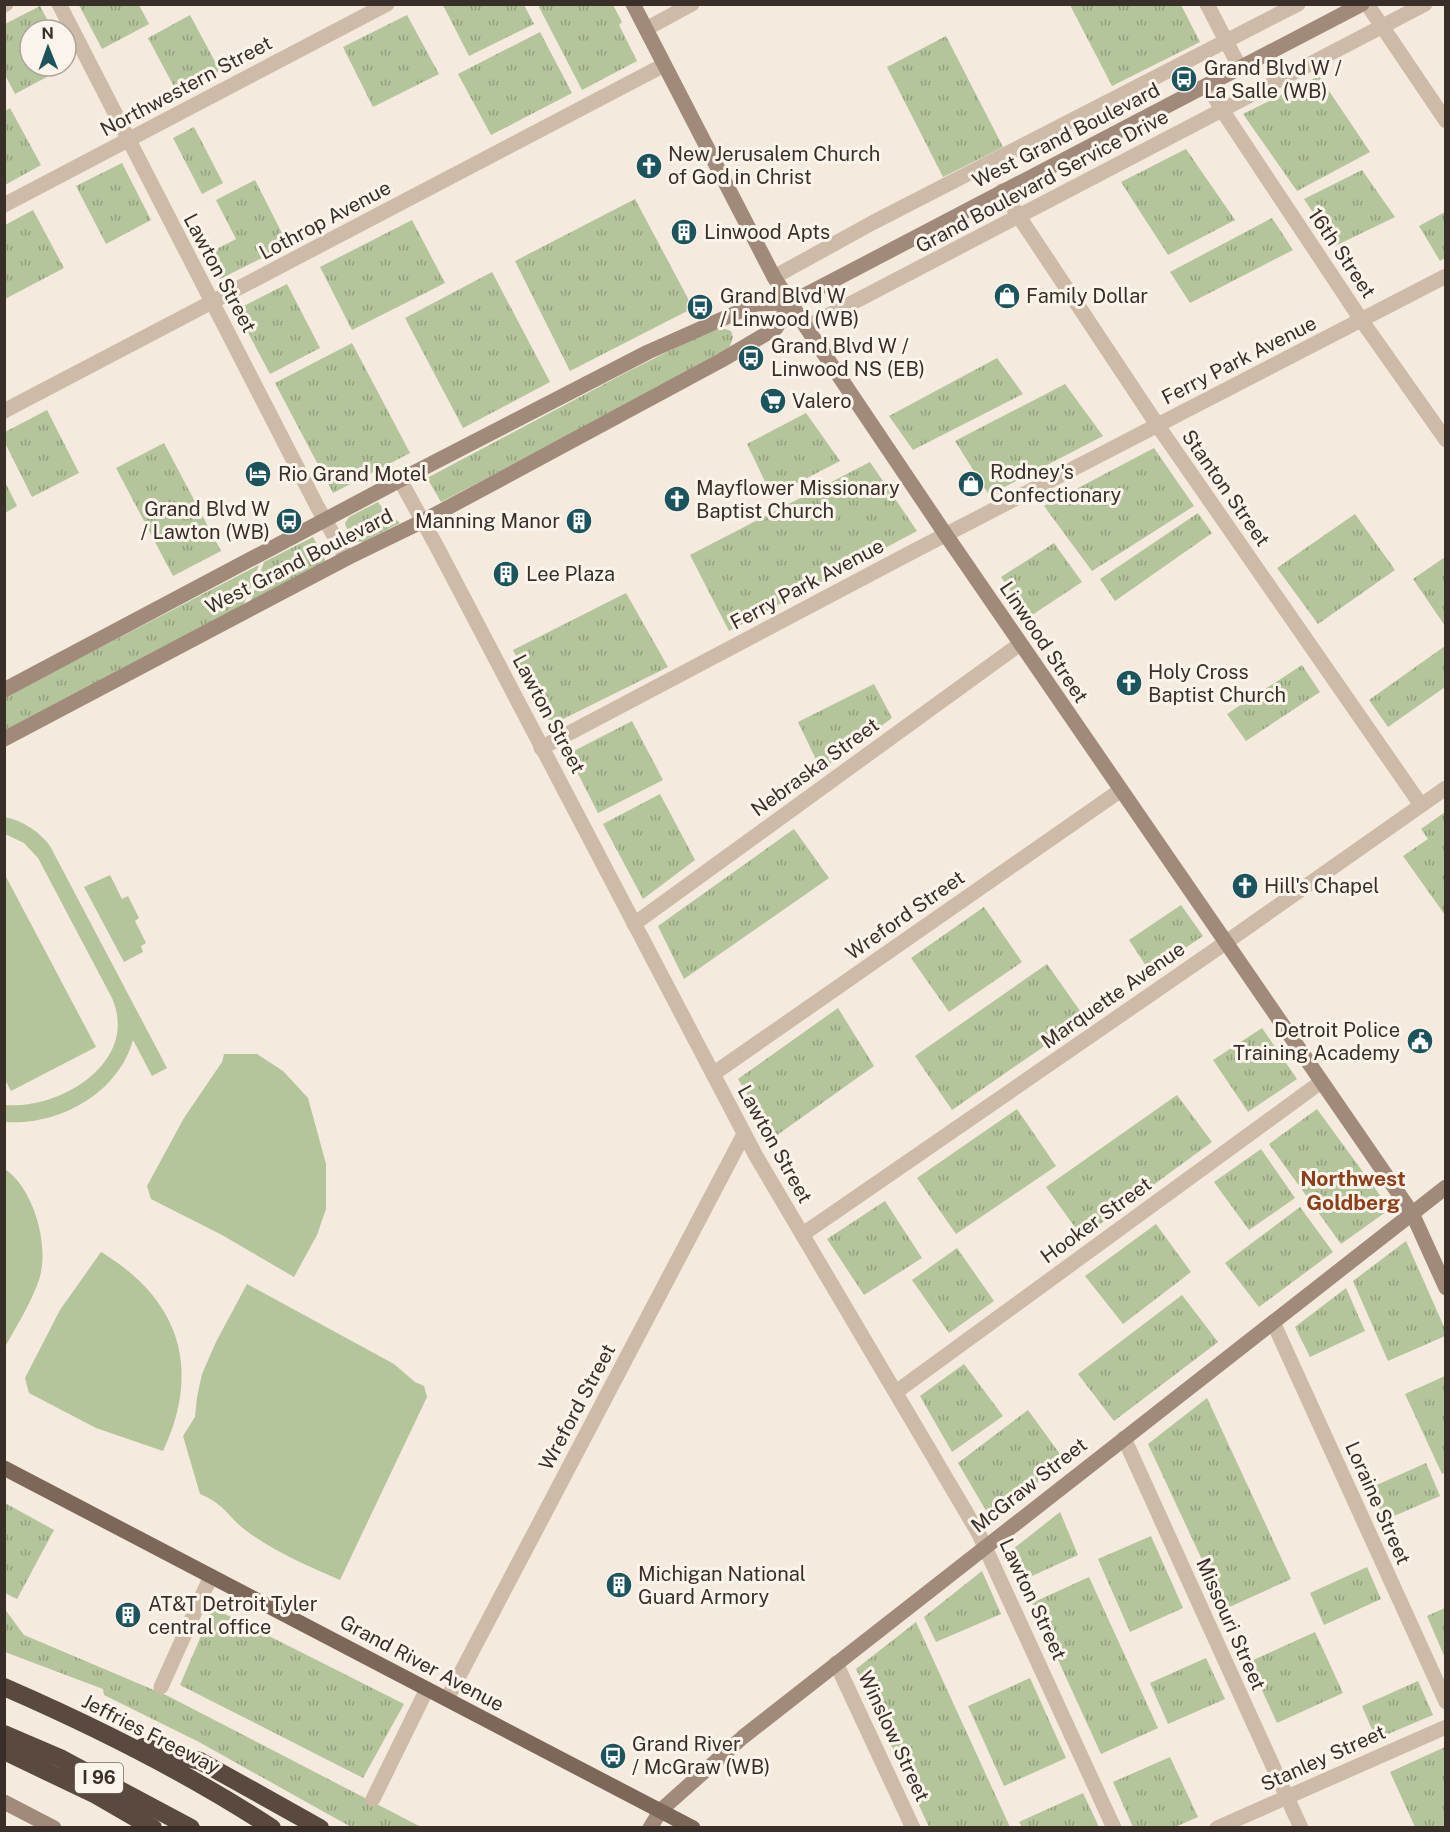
<svg xmlns="http://www.w3.org/2000/svg" width="1450" height="1832" font-family="'Public Sans',sans-serif">
  <defs>
    <pattern id="grass-tufts" width="24" height="20" patternUnits="userSpaceOnUse" patternTransform="scale(1.5)"><rect width="24" height="20" fill="#b4c49b"/><path d="M3 7l-1-3M5 7V3M7 7l1-3M15 17l-1-3M17 17v-4M19 17l1-3" fill="none" stroke="#93a07e"/></pattern>
  </defs>
  <rect width="100%" height="100%" fill="#f4eadd"/>
  <g fill="url(#grass-tufts)">
    <polygon points="79,5 139,5 149,24 102,49"/>
    <polygon points="443,5 524,5 534,24 469,56"/>
    <polygon points="538,5 613,5 622,22 619,25 637,61 582,90"/>
    <polygon points="1070,5 1181,5 1200,42 1112,86"/>
    <polygon points="40,6 53,30 30,30 30,66 66,66 66,55 71,64 15,94 5,75 5,24"/>
    <polygon points="190,15 220,71 178,94 148,38"/>
    <polygon points="407,15 439,74 373,107 343,47"/>
    <polygon points="540,32 572,93 491,135 458,74"/>
    <polygon points="946,36 1003,147 943,177 887,67"/>
    <polygon points="1319,76 1370,152 1297,191 1243,114"/>
    <polygon points="10,108 41,165 5,185 5,111"/>
    <polygon points="194,127 223,183 202,194 173,138"/>
    <polygon points="1186,149 1235,220 1168,255 1121,182"/>
    <polygon points="122,163 151,220 106,244 76,186"/>
    <polygon points="1362,170 1395,217 1335,246 1304,199"/>
    <polygon points="255,180 288,245 220,279 207,254 236,239 216,200"/>
    <polygon points="635,199 693,308 570,371 515,261"/>
    <polygon points="33,210 64,268 5,299 5,225"/>
    <polygon points="1445,212 1445,258 1440,261 1419,226"/>
    <polygon points="1272,218 1293,250 1190,303 1170,272"/>
    <polygon points="412,220 445,283 352,330 320,267"/>
    <polygon points="492,272 550,382 463,428 405,318"/>
    <polygon points="287,284 320,348 270,374 236,310"/>
    <polygon points="722,328 731,331 733,337 730,346 718,357 441,502 427,478 629,371 711,330"/>
    <polygon points="352,343 410,453 333,493 275,383"/>
    <polygon points="997,358 1023,394 913,450 889,416"/>
    <polygon points="1065,384 1103,436 989,495 955,441"/>
    <polygon points="47,410 79,473 32,497 5,443 5,432"/>
    <polygon points="806,413 840,461 772,496 747,444"/>
    <polygon points="164,443 221,551 173,576 116,468"/>
    <polygon points="1154,448 1194,506 1092,571 1044,506"/>
    <polygon points="870,462 917,531 729,631 690,555"/>
    <polygon points="5,482 17,506 5,513 4,513"/>
    <polygon points="378,502 384,510 400,523 363,542 356,542 348,533 345,523 349,517"/>
    <polygon points="1198,513 1212,533 1115,601 1100,579"/>
    <polygon points="1355,514 1395,570 1318,624 1277,568"/>
    <polygon points="313,537 326,562 250,603 264,562"/>
    <polygon points="1054,543 1082,582 1029,617 1001,577"/>
    <polygon points="1445,557 1445,626 1413,579"/>
    <polygon points="259,565 243,606 5,730 5,697"/>
    <polygon points="626,593 668,667 551,725 513,650"/>
    <polygon points="1445,646 1445,687 1388,727 1369,700"/>
    <polygon points="1302,665 1320,692 1246,741 1227,714"/>
    <polygon points="874,684 892,718 821,770 798,722"/>
    <polygon points="632,721 663,780 598,813 568,754"/>
    <polygon points="660,794 695,860 643,899 603,824"/>
    <polygon points="1445,812 1445,915 1403,856 1428,839 1421,829"/>
    <polygon points="794,829 829,878 684,979 658,926"/>
    <polygon points="1181,905 1203,936 1150,972 1129,940"/>
    <polygon points="984,907 1022,962 949,1012 911,958"/>
    <polygon points="1047,964 1085,1018 952,1110 915,1056"/>
    <polygon points="838,1008 874,1066 773,1138 738,1079"/>
    <polygon points="1262,1028 1297,1079 1248,1112 1213,1060"/>
    <polygon points="1177,1095 1212,1142 1082,1237 1046,1187"/>
    <polygon points="1017,1109 1056,1166 956,1234 917,1178"/>
    <polygon points="1317,1109 1390,1209 1341,1244 1269,1144"/>
    <polygon points="1261,1149 1295,1198 1249,1230 1214,1182"/>
    <polygon points="885,1201 922,1258 864,1295 827,1239"/>
    <polygon points="1300,1207 1333,1252 1259,1307 1225,1263"/>
    <polygon points="1156,1224 1191,1272 1123,1324 1085,1276"/>
    <polygon points="1406,1241 1445,1329 1445,1336 1388,1361 1353,1281"/>
    <polygon points="957,1248 994,1301 949,1333 912,1280"/>
    <polygon points="1346,1288 1365,1331 1310,1357 1295,1327"/>
    <polygon points="1182,1295 1218,1342 1114,1421 1078,1374"/>
    <polygon points="964,1364 1003,1416 952,1452 920,1396"/>
    <polygon points="1445,1376 1446,1472 1442,1474 1405,1394"/>
    <polygon points="1207,1398 1291,1579 1225,1609 1148,1444"/>
    <polygon points="1028,1410 1065,1461 991,1519 958,1463"/>
    <polygon points="1426,1463 1440,1496 1385,1520 1370,1488"/>
    <polygon points="5,1503 54,1530 17,1599 5,1593"/>
    <polygon points="1060,1512 1078,1555 1021,1581 1008,1553"/>
    <polygon points="1151,1536 1183,1608 1130,1632 1098,1559"/>
    <polygon points="1367,1567 1381,1599 1324,1625 1310,1593"/>
    <polygon points="982,1571 1001,1614 936,1642 924,1617"/>
    <polygon points="1089,1577 1158,1728 1101,1754 1032,1603"/>
    <polygon points="4,1608 24,1635 168,1696 421,1827 351,1827 199,1742 104,1695 103,1689 5,1652"/>
    <polygon points="213,1608 404,1704 363,1778 180,1685"/>
    <polygon points="1445,1608 1445,1658 1427,1616"/>
    <polygon points="916,1622 1010,1827 929,1827 856,1669"/>
    <polygon points="1315,1632 1343,1693 1277,1723 1249,1662"/>
    <polygon points="1206,1658 1225,1699 1168,1724 1150,1683"/>
    <polygon points="1030,1678 1066,1758 1004,1786 968,1706"/>
    <polygon points="1418,1681 1433,1715 1376,1739 1362,1706"/>
    <polygon points="1445,1747 1445,1827 1415,1827 1390,1772"/>
    <polygon points="1170,1757 1198,1817 1175,1827 1133,1827 1113,1782"/>
    <polygon points="1083,1793 1099,1827 1022,1827 1019,1822"/>
  </g>
  <g fill="#b4c49b">
    <path d="M5 817C23 821 39 831 50 846L167 1068 152 1076 133 1040C118 1094 58 1126 5 1122V1105C60 1110 140 1062 112 998L38 858 24 843 5 834Z"/>
    <polygon points="4,873 96,1047 11,1091 4,1078"/>
    <polygon points="110,875 122,899 128,896 139,918 135,921 146,943 141,946 143,952 124,962 84,887"/>
    <polygon points="224,1054 257,1054 283,1071 308,1098 326,1164 326,1209 317,1235 294,1277 222,1235 151,1199 147,1186 184,1118 222,1062"/>
    <path d="M5 1169C34 1189 50 1246 39 1280 31 1303 17 1325 5 1347Z"/>
    <path d="M101 1252C179 1299 202 1368 163 1451L96 1428 29 1393 25 1378 60 1310Z"/>
    <path d="M247 1284 394 1364 415 1382 424 1386 427 1397 340 1580C308 1566 272 1551 244 1529 227 1515 224 1504 200 1494L183 1436 195 1417 197 1397 202 1374 216 1342Z"/>
  </g>
  <g fill="none" stroke-linecap="round" stroke-linejoin="round">
    <g stroke="#cdbba8" stroke-width="15">
      <polyline points="59,4 317,506 347,558"/>
      <polyline points="1207,4 1240,68"/>
      <polyline points="1367,4 1446,121"/>
      <polyline points="4,5 6,4"/>
      <polyline points="646,29 692,4"/>
      <polyline points="1208,85 1222,110 1362,321 1446,440"/>
      <polyline points="1002,191 1158,426 1421,805"/>
      <polyline points="4,205 387,4"/>
      <polyline points="774,277 872,223 1298,4"/>
      <polyline points="806,327 1425,4"/>
      <polyline points="4,411 664,65"/>
      <polyline points="400,480 437,547 756,1156 979,1534 1114,1828"/>
      <polyline points="541,748 914,551 1446,276"/>
      <polyline points="634,924 1020,644"/>
      <polyline points="713,1074 1121,790"/>
      <polyline points="803,1234 1215,950 1446,788"/>
      <polyline points="1273,1322 1446,1702"/>
      <polyline points="896,1392 1321,1082"/>
      <polyline points="1124,1438 1301,1828"/>
      <polyline points="836,1663 913,1828"/>
      <polyline points="161,1687 211,1576"/>
      <polyline points="447,1699 744,1134"/>
      <polyline points="373,1799 427,1689"/>
      <polyline points="1217,1828 1446,1727"/>
    </g>
    <g stroke="#a18a79" stroke-width="15">
      <polyline points="633,4 774,277 806,327 946,535 1412,1213 1446,1288"/>
      <polyline points="4,690 400,480 648,352 756,304 790,303 1362,4"/>
      <polyline points="4,739 347,558 423,521 722,360 776,328 790,303"/>
      <polyline points="4,1802 54,1828"/>
      <polyline points="650,1828 661,1810 743,1737 1446,1187"/>
    </g>
    <polyline stroke="#7c6759" stroke-width="15" points="4,1468 693,1828"/>
    <g stroke="#5a493f" stroke-width="18">
      <path d="M4 1687C96 1727 188 1773 272 1828"/>
      <polyline points="4,1734 60,1758 191,1828"/>
      <polyline points="143,1747 200,1761 320,1828"/>
      <polyline points="4,1751 96,1795 153,1828"/>
    </g>
  </g>
  <defs>
    <symbol id="bus-disc" viewBox="-11 -11 22 22"><circle r="9.5" fill="#1b545d" stroke="#fbf4ea"/><path d="M-5-6H5V4H4V6H2V4H-2V6H-4V4H-5ZM-3.5-4V0h7V-4ZM-3.5 1.2v1.5H-2V1.2ZM2 1.2v1.5H3.5V1.2Z" fill="#fff"/></symbol>
    <symbol id="church-disc" viewBox="-11 -11 22 22"><circle r="9.5" fill="#1b545d" stroke="#fbf4ea"/><path d="M-1.2-6h2.4v3.5h3.3v2.4h-3.3V6h-2.4V-.1h-3.3v-2.4h3.3Z" fill="#fff"/></symbol>
    <symbol id="building-disc" viewBox="-11 -11 22 22"><circle r="9.5" fill="#1b545d" stroke="#fbf4ea"/><path d="M-4-6H4V6H1V3H-1V6H-4ZM-2.5-4.3h1.7v1.8h-1.7ZM.8-4.3h1.7v1.8H.8ZM-2.5-1h1.7V.8h-1.7ZM.8-1h1.7V.8H.8Z" fill="#fff"/></symbol>
    <symbol id="shop-disc" viewBox="-11 -11 22 22"><circle r="9.5" fill="#1b545d" stroke="#fbf4ea"/><path d="M-5-2.5h2.3a2.7 3.5 0 0 1 5.4 0H5L5.5 6h-11ZM-1.5-2.5h3a1.5 2.3 0 0 0-3 0Z" fill="#fff"/></symbol>
    <symbol id="supermarket-disc" viewBox="-11 -11 22 22"><circle r="9.5" fill="#1b545d" stroke="#fbf4ea"/><path d="M-6-5.5h2.5l.6 2H6L4.5 2H-2.5L-4.4-4H-6ZM-1.5 3.2a1.3 1.3 0 1 0 .1 0ZM3 3.2a1.3 1.3 0 1 0 .1 0Z" fill="#fff"/></symbol>
    <symbol id="hotel-disc" viewBox="-11 -11 22 22"><circle r="9.5" fill="#1b545d" stroke="#fbf4ea"/><path d="M-6-4.5h1.5V1H6V5H4.5V3h-9V5H-6ZM-4 0a1.8 1.8 0 1 1 3.6 0ZM.5 0V-2.5h3Q6-2.5 6 0Z" fill="#fff"/></symbol>
    <symbol id="civic-disc" viewBox="-11 -11 22 22"><circle r="9.5" fill="#1b545d" stroke="#fbf4ea"/><path d="M-.6-6.5H3V-4.5H.6V-3L4-1V1h2V6H-6V1h2V-1L-.6-3ZM-1.2 2.5V6h2.4V2.5Z" fill="#fff"/></symbol>
  </defs>
  <g fill-rule="evenodd">
    <use href="#bus-disc" x="1169" y="64" width="30" height="30"/>
    <use href="#church-disc" x="634" y="151" width="30" height="30"/>
    <use href="#building-disc" x="669" y="217" width="30" height="30"/>
    <use href="#shop-disc" x="992" y="281" width="30" height="30"/>
    <use href="#bus-disc" x="685" y="292" width="30" height="30"/>
    <use href="#bus-disc" x="736" y="343" width="30" height="30"/>
    <use href="#supermarket-disc" x="758" y="386" width="30" height="30"/>
    <use href="#hotel-disc" x="243" y="459" width="30" height="30"/>
    <use href="#shop-disc" x="956" y="469" width="30" height="30"/>
    <use href="#church-disc" x="662" y="484" width="30" height="30"/>
    <use href="#bus-disc" x="274" y="506" width="30" height="30"/>
    <use href="#building-disc" x="564" y="506" width="30" height="30"/>
    <use href="#building-disc" x="491" y="559" width="30" height="30"/>
    <use href="#church-disc" x="1114" y="668" width="30" height="30"/>
    <use href="#church-disc" x="1230" y="871" width="30" height="30"/>
    <use href="#civic-disc" x="1405" y="1026" width="30" height="30"/>
    <use href="#building-disc" x="604" y="1570" width="30" height="30"/>
    <use href="#building-disc" x="113" y="1600" width="30" height="30"/>
    <use href="#bus-disc" x="598" y="1741" width="30" height="30"/>
  </g>
  <g text-anchor="middle" stroke-width="6" stroke-linejoin="round" paint-order="stroke">
    <rect fill="#fbf4ea" stroke="#736a62" stroke-width="1.5" x="75" y="1763" width="48" height="30" rx="4.5"/>
    <g font-size="18" font-weight="bold" fill="#392f28">
      <text x="99" y="1784">I 96</text>
    </g>
    <g font-size="20" fill="#392f28" stroke="#fbf4ea" text-anchor="start">
      <text x="1204" y="75">Grand Blvd W /<tspan x="1204" dy="23">La Salle (WB)</tspan></text>
      <text x="668" y="161">New Jerusalem Church<tspan x="668" dy="23">of God in Christ</tspan></text>
      <text x="704" y="239">Linwood Apts</text>
      <text x="720" y="303">Grand Blvd W<tspan x="720" dy="23">/ Linwood (WB)</tspan></text>
      <text x="1026" y="303">Family Dollar</text>
      <text x="771" y="353">Grand Blvd W /<tspan x="771" dy="23">Linwood NS (EB)</tspan></text>
      <text x="792" y="408">Valero</text>
      <text x="990" y="479">Rodney's<tspan x="990" dy="23">Confectionary</tspan></text>
      <text x="278" y="481">Rio Grand Motel</text>
      <text x="696" y="495">Mayflower Missionary<tspan x="696" dy="23">Baptist Church</tspan></text>
      <text x="270" y="516" text-anchor="end">Grand Blvd W<tspan x="270" dy="23">/ Lawton (WB)</tspan></text>
      <text x="560" y="528" text-anchor="end">Manning Manor</text>
      <text x="526" y="581">Lee Plaza</text>
      <text x="1148" y="679">Holy Cross<tspan x="1148" dy="23">Baptist Church</tspan></text>
      <text x="1264" y="893">Hill's Chapel</text>
      <text x="1400" y="1037" text-anchor="end">Detroit Police<tspan x="1400" dy="23">Training Academy</tspan></text>
      <text x="638" y="1581">Michigan National<tspan x="638" dy="23">Guard Armory</tspan></text>
      <text x="148" y="1611">AT&amp;T Detroit Tyler<tspan x="148" dy="23">central office</tspan></text>
      <text x="632" y="1751">Grand River<tspan x="632" dy="23">/ McGraw (WB)</tspan></text>
    </g>
    <g font-size="20" fill="#392f28" stroke="#fbf4ea">
      <text transform="translate(186 86) rotate(-28)" y="7">Northwestern Street</text>
      <text transform="translate(1066 135) rotate(-27)" y="7">West Grand Boulevard</text>
      <text transform="translate(1042 181) rotate(-28)" y="7">Grand Boulevard Service Drive</text>
      <text transform="translate(325 220) rotate(-28)" y="7">Lothrop Avenue</text>
      <text transform="translate(1342 253) rotate(56)" y="7">16th Street</text>
      <text transform="translate(220 273) rotate(62)" y="7">Lawton Street</text>
      <text transform="translate(1239 360) rotate(-27)" y="7">Ferry Park Avenue</text>
      <text transform="translate(1226 488) rotate(55)" y="7">Stanton Street</text>
      <text transform="translate(299 561) rotate(-27)" y="7">West Grand Boulevard</text>
      <text transform="translate(807 584) rotate(-28)" y="7">Ferry Park Avenue</text>
      <text transform="translate(1044 642) rotate(56)" y="7">Linwood Street</text>
      <text transform="translate(549 714) rotate(62)" y="7">Lawton Street</text>
      <text transform="translate(815 767) rotate(-36)" y="7">Nebraska Street</text>
      <text transform="translate(905 915) rotate(-35)" y="7">Wreford Street</text>
      <text transform="translate(1113 995) rotate(-35)" y="7">Marquette Avenue</text>
      <text transform="translate(775 1144) rotate(61)" y="7">Lawton Street</text>
      <text transform="translate(1096 1220) rotate(-36)" y="7">Hooker Street</text>
      <text transform="translate(577 1407) rotate(-62)" y="7">Wreford Street</text>
      <text transform="translate(1029 1485) rotate(-38)" y="7">McGraw Street</text>
      <text transform="translate(1378 1503) rotate(66)" y="7">Loraine Street</text>
      <text transform="translate(1033 1599) rotate(65)" y="7">Lawton Street</text>
      <text transform="translate(1231 1624) rotate(66)" y="7">Missouri Street</text>
      <text transform="translate(422 1663) rotate(28)" y="7">Grand River Avenue</text>
      <text transform="translate(151 1734) rotate(27)" y="7">Jeffries Freeway</text>
      <text transform="translate(894 1736) rotate(65)" y="7">Winslow Street</text>
      <text transform="translate(1323 1758) rotate(-24)" y="7">Stanley Street</text>
    </g>
    <g font-size="21" font-weight="bold" fill="#8d3f1c" stroke="#fbf4ea">
      <text x="1353" y="1186">Northwest<tspan x="1353" dy="24">Goldberg</tspan></text>
    </g>
  </g>
  <rect width="1450" height="1832" fill="none" stroke="#392f28" stroke-width="12"/>
  <g transform="translate(48 48) rotate(359)"><circle r="28" fill="#fbf4ea" stroke="#ada59c" stroke-width="1.5"/>
  <path d="M0-4.5L10 22L0 15L-10 22Z" fill="#1b545d"/>
  <text y="-9" font-size="16" font-weight="bold" text-anchor="middle" fill="#392f28">N</text>
  </g>
</svg>
